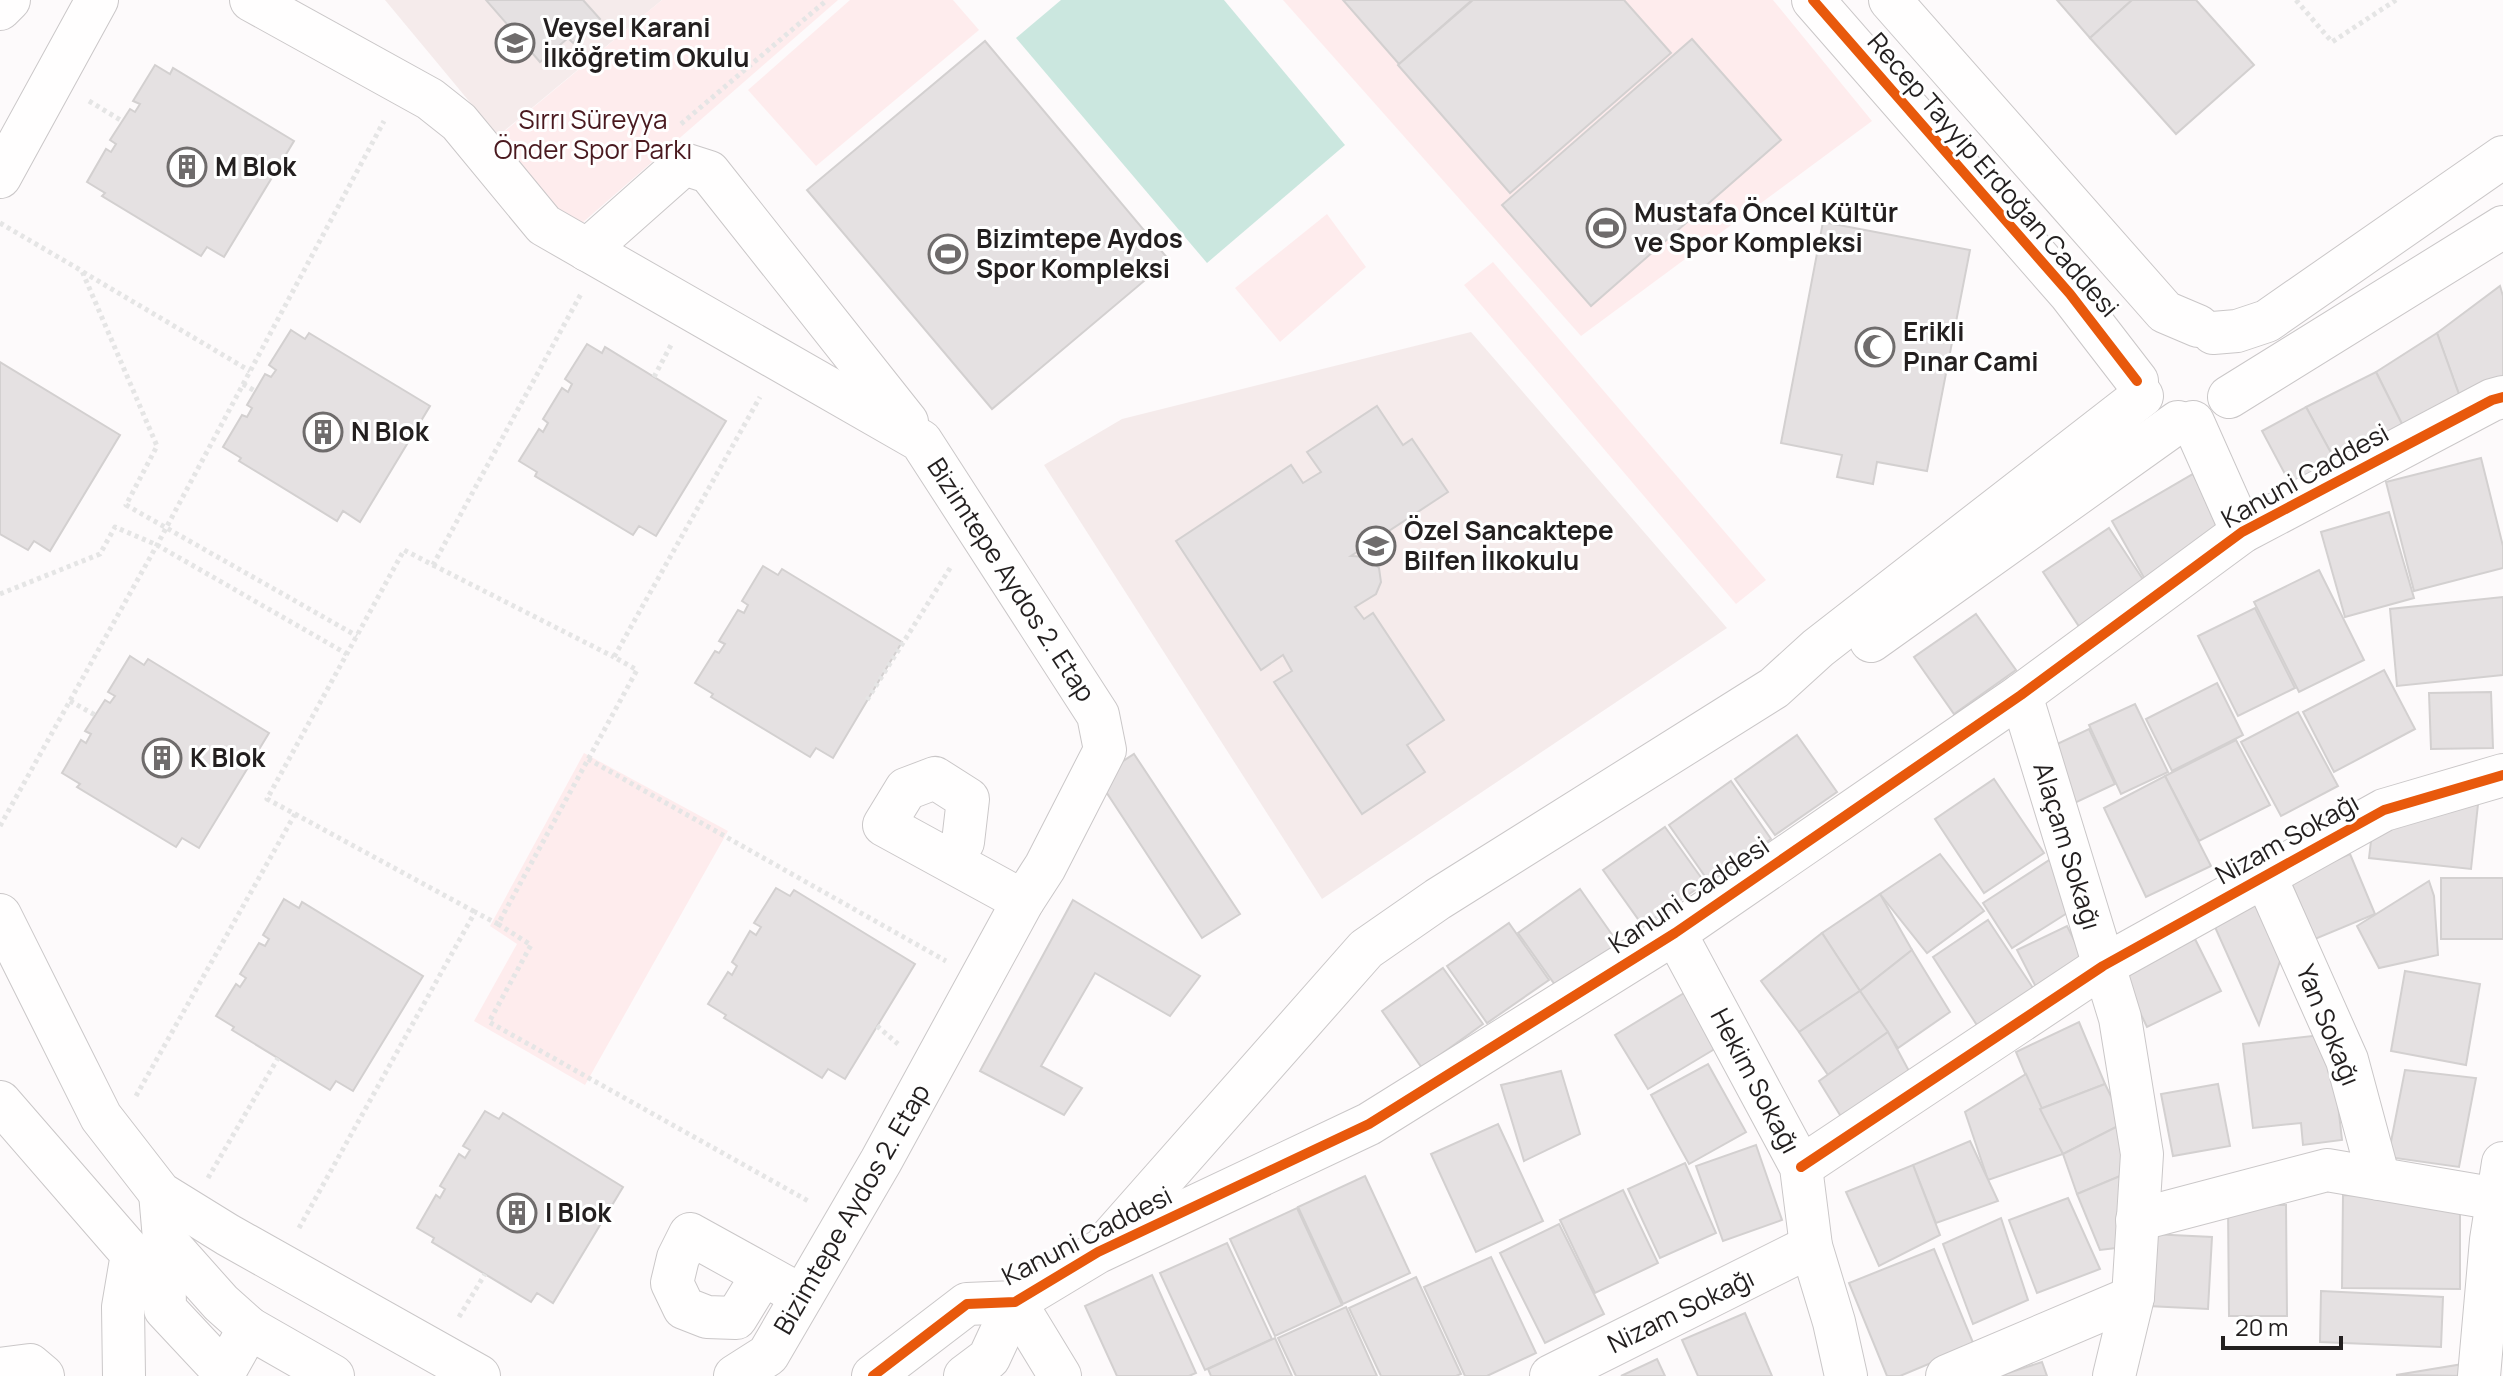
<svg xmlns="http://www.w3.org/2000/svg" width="2503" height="1376" font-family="Manrope,sans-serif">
  <rect width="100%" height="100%" fill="#fdfafb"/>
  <g fill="#f5ebeb">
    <polygon points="385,0 662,0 498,136"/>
    <polygon points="1471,332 1727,628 1322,899 1044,465 1122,419"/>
  </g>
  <g fill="#feeced">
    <polygon points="662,0 838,0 573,231 499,136"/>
    <polygon points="850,0 953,0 979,30 816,166 748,90"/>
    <polygon points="1283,0 1773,0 1872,121 1581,336"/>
    <polygon points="1327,214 1366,267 1280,342 1235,288"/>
    <polygon points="1493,262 1766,580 1736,604 1464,285"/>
    <polygon points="584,753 728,831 585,1085 474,1021 517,944 490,926"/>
  </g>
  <polygon fill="#cbe7df" points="1061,0 1224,0 1345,145 1207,263 1016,38"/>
  <g fill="#e5e1e2" stroke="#d3d0d0" stroke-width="2">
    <polygon points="486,0 583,0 600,19 573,43 568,38 540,62"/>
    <polygon points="1343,0 1472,0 1399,64"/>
    <polygon points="1473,0 1624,0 1671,53 1510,193 1398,65"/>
    <polygon points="2057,0 2132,0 2090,38"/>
    <polygon points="2132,0 2196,0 2254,65 2176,134 2090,38"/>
    <polygon points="1692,39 1781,140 1591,306 1502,205"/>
    <polygon points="985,41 1169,260 992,409 807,190"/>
    <polygon points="155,65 170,74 173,68 294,141 224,257 207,247 201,256 102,196 105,193 87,182 106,149 111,152 116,144 110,140 130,109 135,112 140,104 133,101"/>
    <polygon points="1823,222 1970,250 1927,471 1877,462 1873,484 1837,477 1842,455 1781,443"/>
    <polygon points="2500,286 2503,296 2503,378 2461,400 2437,333"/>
    <polygon points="291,330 305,339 309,333 430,406 360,522 343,511 337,521 239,461 241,458 223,447 242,415 247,417 252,408 247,405 265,374 271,377 276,370 269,365"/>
    <polygon points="2437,333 2461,400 2403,426 2376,372"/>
    <polygon points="587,344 602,353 605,347 726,421 656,536 639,526 633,535 535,476 537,472 519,461 539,429 543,432 548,423 543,419 562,388 568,392 572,384 565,379"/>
    <polygon points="0,362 120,435 50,551 34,541 28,550 0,534"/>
    <polygon points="2376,372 2403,426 2336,462 2306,407"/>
    <polygon points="1377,406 1403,445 1412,439 1448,492 1351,556 1367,557 1379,568 1381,582 1376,594 1355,607 1364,619 1373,613 1444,720 1407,745 1425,772 1362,814 1274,682 1292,671 1283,655 1261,670 1176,541 1291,465 1303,483 1321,472 1307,452"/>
    <polygon points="2306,407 2336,462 2292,487 2262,431"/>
    <polygon points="2481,458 2503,546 2503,568 2414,591 2386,482"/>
    <polygon points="2193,474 2228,537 2147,583 2112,521"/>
    <polygon points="2389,512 2414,598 2345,617 2321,532"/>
    <polygon points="2109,528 2148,587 2082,631 2043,572"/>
    <polygon points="763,566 778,575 782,569 902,642 833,758 816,748 810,757 711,697 713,694 695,683 715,651 719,653 725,644 719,641 738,610 744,613 748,605 742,601"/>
    <polygon points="2319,570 2364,660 2299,692 2254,602"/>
    <polygon points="2503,597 2503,675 2397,686 2390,609"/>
    <polygon points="2255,608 2295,688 2238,716 2198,636"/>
    <polygon points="1976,614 2016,670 1954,714 1914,657"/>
    <polygon points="130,656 144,665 148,659 269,733 199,848 182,838 176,847 77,787 80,784 62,773 81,740 86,743 91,734 85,731 105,700 110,703 115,696 108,692"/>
    <polygon points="2384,670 2415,729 2334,772 2303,712"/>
    <polygon points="2217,683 2243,735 2172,771 2146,719"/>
    <polygon points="2491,692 2493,748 2431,749 2429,693"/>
    <polygon points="2135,704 2168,772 2121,794 2089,725"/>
    <polygon points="2298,712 2338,786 2281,816 2241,742"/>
    <polygon points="2089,729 2115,784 2066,807 2040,752"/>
    <polygon points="1797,735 1837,792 1775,835 1735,779"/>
    <polygon points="2236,740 2270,805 2199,841 2165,776"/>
    <polygon points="1134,754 1240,914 1202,938 1097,778"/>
    <polygon points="2165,776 2211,866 2146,897 2104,808"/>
    <polygon points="1994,779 2044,853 1984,893 1935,819"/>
    <polygon points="1731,781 1771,839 1709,882 1669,825"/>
    <polygon points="2479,795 2471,869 2369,858 2373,824"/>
    <polygon points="1665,827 1705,883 1643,926 1603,870"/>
    <polygon points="1940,854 1984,911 1927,953 1880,894"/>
    <polygon points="2350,854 2375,914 2315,939 2290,880"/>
    <polygon points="2054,857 2083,903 2012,948 1983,903"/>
    <rect x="2441" y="878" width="62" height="61"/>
    <polygon points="2429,881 2434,896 2438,955 2379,968 2357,926"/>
    <polygon points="776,888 790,896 794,890 915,964 845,1079 828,1069 822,1078 724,1018 726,1015 708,1004 728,972 732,975 737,966 732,962 750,931 756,935 761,927 754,923"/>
    <polygon points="1580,889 1620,946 1558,989 1518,933"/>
    <polygon points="2258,893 2282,955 2259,1025 2210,916"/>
    <polygon points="1880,894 1912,950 1860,991 1822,933"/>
    <polygon points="284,899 299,908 302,902 423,976 353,1091 336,1081 330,1090 232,1030 234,1027 216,1016 236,984 240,987 246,978 240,974 259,943 265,946 269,939 263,935"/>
    <polygon points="1073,900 1200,976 1170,1016 1095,973 1041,1066 1082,1088 1064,1115 980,1071"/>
    <polygon points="1988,920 2037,994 1982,1033 1933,957"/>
    <polygon points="1509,923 1549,980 1487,1023 1447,966"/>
    <polygon points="2067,926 2087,966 2038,991 2017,950"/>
    <polygon points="1822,933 1860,991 1799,1032 1761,981"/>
    <polygon points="2195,939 2221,991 2147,1027 2122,975"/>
    <polygon points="1912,950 1950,1012 1898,1048 1860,991"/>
    <polygon points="1443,968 1483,1024 1422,1068 1382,1011"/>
    <polygon points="2405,971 2480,984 2466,1065 2391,1051"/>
    <polygon points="1860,991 1888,1032 1828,1075 1799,1032"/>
    <polygon points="1684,993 1718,1047 1648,1089 1615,1035"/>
    <polygon points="2079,1022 2105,1084 2040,1109 2016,1052"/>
    <polygon points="1888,1032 1917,1086 1848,1128 1819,1081"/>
    <polygon points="2330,1034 2342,1140 2303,1145 2301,1123 2253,1128 2243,1044"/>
    <polygon points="1708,1064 1746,1132 1689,1164 1651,1095"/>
    <polygon points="2405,1070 2476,1078 2459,1167 2388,1157"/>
    <polygon points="1561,1071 1580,1134 1524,1161 1501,1085"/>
    <polygon points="2026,1074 2063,1154 1988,1180 1965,1112"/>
    <polygon points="2105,1084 2124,1123 2063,1154 2040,1109"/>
    <polygon points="2218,1084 2230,1146 2173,1156 2161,1094"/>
    <polygon points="485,1111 499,1119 503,1113 623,1187 553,1303 537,1293 531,1302 432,1242 434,1238 417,1228 436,1195 440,1198 445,1189 440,1186 459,1154 465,1158 470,1150 463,1146"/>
    <polygon points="2124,1123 2125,1174 2077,1194 2063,1154"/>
    <polygon points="1498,1124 1543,1221 1476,1252 1431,1154"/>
    <polygon points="1970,1141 1998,1201 1936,1223 1913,1165"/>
    <polygon points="1756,1145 1782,1220 1723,1241 1696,1166"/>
    <polygon points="1685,1163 1716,1233 1660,1258 1628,1189"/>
    <polygon points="1913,1165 1940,1235 1879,1266 1846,1192"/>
    <polygon points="2125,1174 2124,1247 2100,1250 2077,1194"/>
    <polygon points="1365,1176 1410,1273 1343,1304 1298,1207"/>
    <polygon points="1623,1190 1658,1263 1595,1293 1560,1220"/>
    <polygon points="2343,1195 2460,1196 2460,1289 2342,1288"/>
    <polygon points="2068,1198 2100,1269 2037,1293 2009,1220"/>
    <polygon points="2228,1205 2286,1205 2287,1316 2229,1316"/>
    <polygon points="1297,1208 1342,1305 1275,1336 1230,1239"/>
    <polygon points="2001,1218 2028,1300 1973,1324 1943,1244"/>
    <polygon points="1559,1224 1604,1314 1545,1343 1500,1253"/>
    <polygon points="2151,1234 2212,1237 2208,1309 2148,1306"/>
    <polygon points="1227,1243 1272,1339 1205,1370 1160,1273"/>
    <polygon points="1934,1249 1974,1345 1900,1376 1887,1376 1849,1283"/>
    <polygon points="1491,1257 1536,1353 1487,1376 1465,1376 1424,1287"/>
    <polygon points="1152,1275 1196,1373 1189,1376 1117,1376 1085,1306"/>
    <polygon points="1416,1277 1461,1374 1456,1376 1381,1376 1349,1308"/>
    <polygon points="2321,1291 2443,1297 2441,1347 2320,1342"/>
    <polygon points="1346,1307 1377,1376 1296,1376 1278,1338"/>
    <polygon points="1745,1313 1772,1376 1698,1376 1682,1340"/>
    <polygon points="1275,1338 1292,1376 1211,1376 1208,1369"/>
    <polygon points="1657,1359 1665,1376 1621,1376"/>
    <polygon points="2042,1362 2047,1376 1999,1376"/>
    <polygon points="2463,1364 2465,1376 2396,1375"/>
  </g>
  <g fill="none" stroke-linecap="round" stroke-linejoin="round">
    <defs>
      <g id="minor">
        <polyline points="251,0 430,99 459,122 544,225 921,441 1098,715 1105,750 1045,867 1023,901 881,1161 768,1355 735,1376"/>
        <polyline points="1813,0 2070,294 2137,381"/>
        <polyline points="1890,0 2165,312 2198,326"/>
        <polyline points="0,9 9,0"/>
        <polyline points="0,177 97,0"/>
        <polyline points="587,250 684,164 709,172 907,422"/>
        <polyline points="2213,333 2237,331 2267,321 2503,157"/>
        <polyline points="2229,397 2503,227"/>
        <polyline points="2193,422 2242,532"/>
        <polyline points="1871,641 2178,422"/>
        <polyline points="2021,695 2120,1018 2142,1154 2133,1297 2114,1376"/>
        <polyline points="963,842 968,799 935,778 906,789 884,825 1023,901"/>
        <polyline points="2265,876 2347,1060 2379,1179"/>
        <polyline points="0,915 101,1117 160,1193 228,1235 479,1376"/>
        <polyline points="1675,933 1801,1167 1811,1246 1834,1322 1846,1376"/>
        <polyline points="0,1102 132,1254 123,1307 124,1376"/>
        <polyline points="1801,1167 2103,966 2384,810 2503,775"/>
        <polyline points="160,1193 164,1239 165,1309 224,1372"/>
        <polyline points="2137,1220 2327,1170 2497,1199"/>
        <polyline points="164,1239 221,1303 249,1328"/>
        <polyline points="1110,1239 1366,949 1438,899 1774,688 1818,648 2142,396"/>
        <polyline points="755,1287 736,1318 707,1317 684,1308 672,1283 678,1258 690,1234 802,1296"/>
        <polyline points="1015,1302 1060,1376"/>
        <polyline points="0,1369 30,1365 43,1376"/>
        <polyline points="222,1376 249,1328 333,1376"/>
        <polyline points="873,1376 967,1304 1015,1302 1098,1252 1369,1124 1675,933 2021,695 2242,532 2492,400 2503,397"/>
        <polyline points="965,1376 989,1358 1015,1302"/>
        <polyline points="1551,1376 1811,1246"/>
        <polyline points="1947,1376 2133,1297"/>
        <polyline points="2479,1376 2491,1240 2503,1163"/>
      </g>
    </defs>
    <use href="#minor" stroke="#cac7c8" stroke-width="44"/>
    <g stroke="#e5e5e5" stroke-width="5" stroke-dasharray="4 4" stroke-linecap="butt">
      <polyline points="2296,0 2332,42 2396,0"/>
      <polyline points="89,101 122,121"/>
      <polyline points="681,124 827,0"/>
      <polyline points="0,223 82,271 157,446 126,505 357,636"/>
      <polyline points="83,272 250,371"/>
      <polyline points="654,377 671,345"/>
      <polyline points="243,384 255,391"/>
      <polyline points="433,565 614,657"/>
      <polyline points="0,594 100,554 115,527 157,545 347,654"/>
      <polyline points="867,700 952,565"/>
      <polyline points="70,701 95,715"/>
      <polyline points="588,759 946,961"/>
      <polyline points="295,814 475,912"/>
      <polyline points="0,826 157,545 384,121"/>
      <polyline points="498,924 531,945 489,1022 810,1202"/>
      <polyline points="877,1026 898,1044"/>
      <polyline points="136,1096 295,814 267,799 404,550 433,565 582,292"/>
      <polyline points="208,1178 278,1058"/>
      <polyline points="299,1228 475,912 498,924 637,670 614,657 760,397"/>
      <polyline points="459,1317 485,1274"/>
    </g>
    <use href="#minor" stroke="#fffefe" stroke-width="42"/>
    <defs>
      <g id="cycleway">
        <polyline points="1813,0 2070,294 2137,381"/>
        <polyline points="1801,1167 2103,966 2384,810 2503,775"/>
        <polyline points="873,1376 967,1304 1015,1302 1098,1252 1369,1124 1675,933 2021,695 2242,532 2492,400 2503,397"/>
      </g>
    </defs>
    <use href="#cycleway" stroke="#fff" stroke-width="15"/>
    <use href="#cycleway" stroke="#e8590c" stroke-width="10"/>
  </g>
  <defs>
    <symbol id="school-ring" viewBox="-11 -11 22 22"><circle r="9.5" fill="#fff" stroke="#6f6c6c" stroke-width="1.5"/><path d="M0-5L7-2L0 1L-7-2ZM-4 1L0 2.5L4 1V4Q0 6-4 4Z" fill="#6f6c6c"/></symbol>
    <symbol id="building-ring" viewBox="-11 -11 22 22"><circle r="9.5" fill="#fff" stroke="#6f6c6c" stroke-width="1.5"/><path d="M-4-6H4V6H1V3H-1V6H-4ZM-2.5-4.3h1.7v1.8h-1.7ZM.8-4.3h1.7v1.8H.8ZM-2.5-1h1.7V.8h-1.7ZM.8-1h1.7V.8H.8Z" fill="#6f6c6c"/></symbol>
    <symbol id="stadium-ring" viewBox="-11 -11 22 22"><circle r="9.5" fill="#fff" stroke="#6f6c6c" stroke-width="1.5"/><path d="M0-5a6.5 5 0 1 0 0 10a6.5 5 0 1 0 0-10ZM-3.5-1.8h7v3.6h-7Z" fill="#6f6c6c"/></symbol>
    <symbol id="mosque-ring" viewBox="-11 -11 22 22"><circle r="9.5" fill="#fff" stroke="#6f6c6c" stroke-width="1.5"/><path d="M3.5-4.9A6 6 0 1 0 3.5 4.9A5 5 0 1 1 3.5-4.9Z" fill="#6f6c6c"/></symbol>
  </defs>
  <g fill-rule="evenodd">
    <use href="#school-ring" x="493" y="21" width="44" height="44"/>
    <use href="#building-ring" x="165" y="145" width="44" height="44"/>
    <use href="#stadium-ring" x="1584" y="206" width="44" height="44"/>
    <use href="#stadium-ring" x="926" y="232" width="44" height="44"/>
    <use href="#mosque-ring" x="1853" y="325" width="44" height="44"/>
    <use href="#building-ring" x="301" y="410" width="44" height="44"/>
    <use href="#school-ring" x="1354" y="524" width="44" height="44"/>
    <use href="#building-ring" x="140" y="736" width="44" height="44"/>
    <use href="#building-ring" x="495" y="1191" width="44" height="44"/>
  </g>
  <g text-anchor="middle" stroke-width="6" stroke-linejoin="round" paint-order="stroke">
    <g font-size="26" font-weight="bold" fill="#231f1f" stroke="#fff" text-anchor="start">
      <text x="543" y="37">Veysel Karani<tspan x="543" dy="30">İlköğretim Okulu</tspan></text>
      <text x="215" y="176">M Blok</text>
      <text x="1634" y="222">Mustafa Öncel Kültür<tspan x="1634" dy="30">ve Spor Kompleksi</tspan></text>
      <text x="976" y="248">Bizimtepe Aydos<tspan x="976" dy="30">Spor Kompleksi</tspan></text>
      <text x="1903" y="341">Erikli<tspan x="1903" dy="30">Pınar Cami</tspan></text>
      <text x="351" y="441">N Blok</text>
      <text x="1404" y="540">Özel Sancaktepe<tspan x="1404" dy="30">Bilfen İlkokulu</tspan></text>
      <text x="190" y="767">K Blok</text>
      <text x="545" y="1222">I Blok</text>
    </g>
    <g font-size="26" fill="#4a191f" stroke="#fff">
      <text x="593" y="129">Sırrı Süreyya<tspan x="593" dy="30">Önder Spor Parkı</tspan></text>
    </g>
    <g font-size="26" fill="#231f1f" stroke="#fff">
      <text transform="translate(1993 175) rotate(49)" y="9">Recep Tayyip Erdoğan Caddesi</text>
      <text transform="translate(2305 476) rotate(-29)" y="9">Kanuni Caddesi</text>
      <text transform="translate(1011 580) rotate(57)" y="9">Bizimtepe Aydos 2. Etap</text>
      <text transform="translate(2287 839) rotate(-29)" y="9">Nizam Sokağı</text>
      <text transform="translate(2067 846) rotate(73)" y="9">Alaçam Sokağı</text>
      <text transform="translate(1689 895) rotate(-34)" y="9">Kanuni Caddesi</text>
      <text transform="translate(2328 1025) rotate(68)" y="9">Yan Sokağı</text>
      <text transform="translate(1755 1081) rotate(62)" y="9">Hekim Sokağı</text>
      <text transform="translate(852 1209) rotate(-60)" y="9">Bizimtepe Aydos 2. Etap</text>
      <text transform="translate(1087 1236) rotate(-27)" y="9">Kanuni Caddesi</text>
      <text transform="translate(1681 1311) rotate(-26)" y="9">Nizam Sokağı</text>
    </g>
  </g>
  <path d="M2223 1336v12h118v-12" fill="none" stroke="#231f1f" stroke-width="4"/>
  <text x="2235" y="1336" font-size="24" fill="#231f1f" stroke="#ffffff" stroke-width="6" paint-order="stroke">20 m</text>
</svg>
